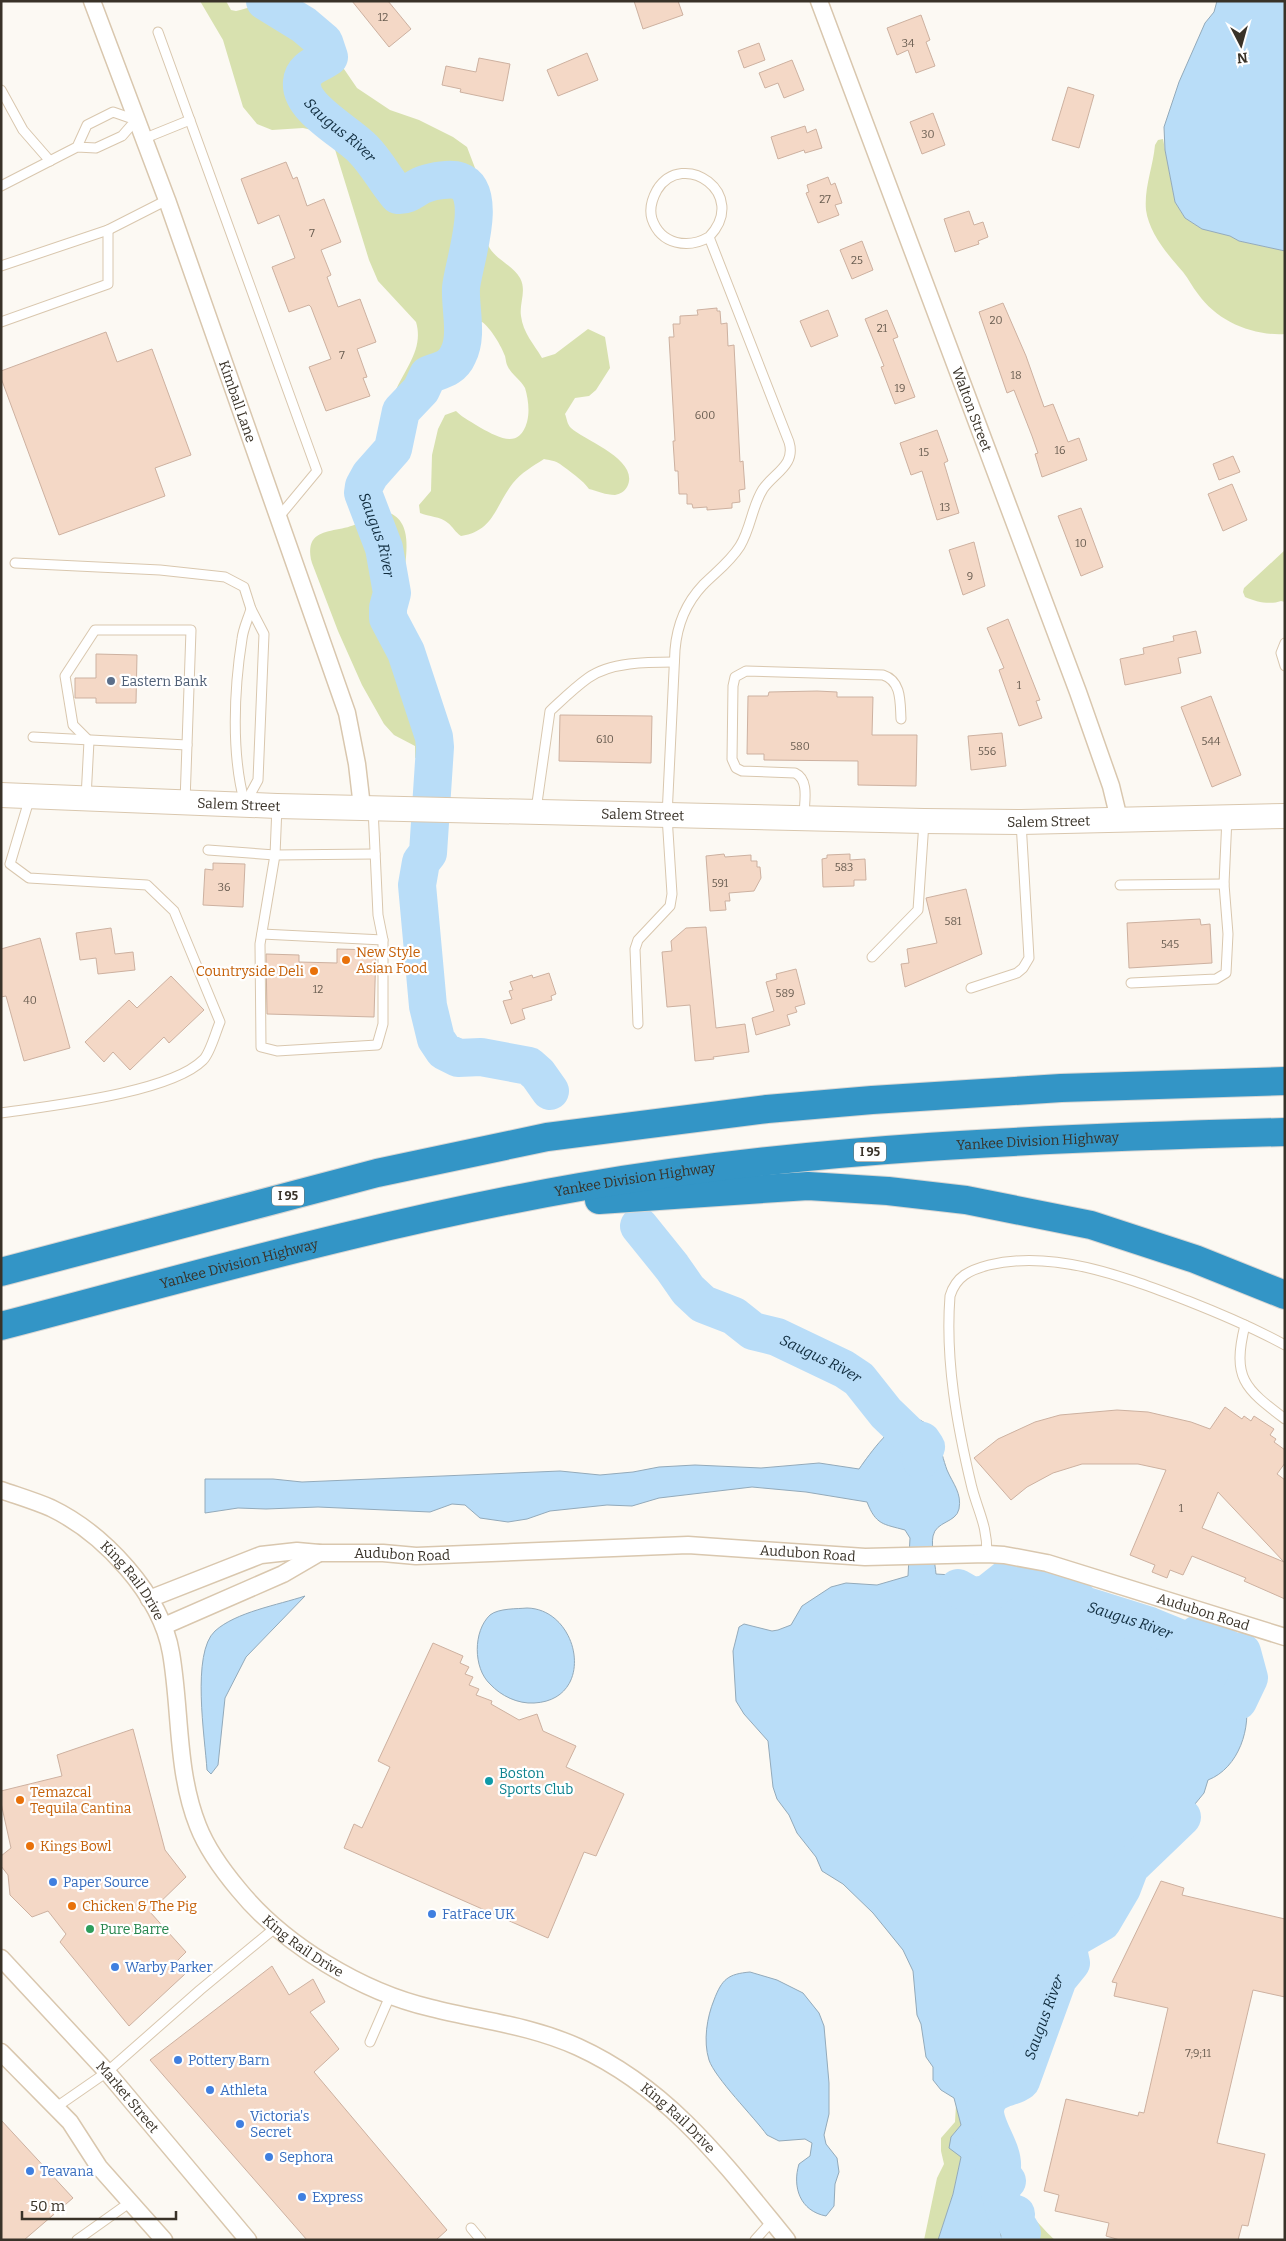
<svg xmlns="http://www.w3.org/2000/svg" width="1286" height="2241" font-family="Bitter,serif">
  <rect width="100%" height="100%" fill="#fcf9f3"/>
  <g fill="#d8e1af">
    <path d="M200 1H226L231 10 236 11C262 4 282 0 305 12L357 88 390 110 419 120 453 137 467 147 483 189 488 245C495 260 512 264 520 278 527 291 519 303 521 316 523 333 534 344 542 358L555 354 588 329 605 337 610 368 596 390 589 396 575 398 565 414C567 419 567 424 571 428 585 441 641 460 627 487 624 492 620 494 615 495 606 495 597 491 589 489 584 481 568 470 560 464 556 461 549 460 544 459 533 466 521 473 513 483 495 506 494 531 461 536 455 532 453 527 448 523 440 516 429 517 420 513L419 505 431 491 432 455 438 429 445 415 456 411C464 419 472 422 481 428 498 437 519 450 527 422 530 411 528 398 525 388 521 380 512 375 508 367 506 364 506 360 505 356 502 347 490 327 482 322L472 324 450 380 408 407 397 401 395 392C405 368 424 349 416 322L378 281 369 260 333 143 318 132 312 130 303 128 272 130 257 124 243 107 223 40Z"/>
    <path d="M1163 139 1175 202 1185 218 1202 229 1230 236 1239 241 1285 251V334C1252 336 1217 321 1198 294 1192 287 1189 279 1183 272 1168 255 1149 233 1146 210 1144 188 1153 167 1155 145L1158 140Z"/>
    <path d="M369 511C376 512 386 511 392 514 418 528 401 573 403 595L413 656 435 704 441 727 450 740 451 754 415 758V746L394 735 384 724 362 685 338 631 312 563C300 515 356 542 369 511Z"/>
    <path d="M1285 550V602L1281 601C1270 605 1256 602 1245 597L1243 592 1244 588Z"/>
    <path d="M985 2096 982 2110 991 2131 995 2134 1008 2133V2161L1023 2205C1026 2210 1049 2235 1055 2240H1002L994 2203 992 2168 1001 2150 975 2132 982 2100Z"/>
    <polygon points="956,2105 961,2125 951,2137 961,2157 953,2194 938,2240 924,2240 937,2178 944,2164 941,2151 941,2138 955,2122"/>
  </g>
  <g fill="#b9ddf8" stroke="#93aaba">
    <polygon points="1217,1 1285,1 1285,251 1239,241 1230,236 1202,229 1185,218 1175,202 1165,150 1164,127 1179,82 1205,23 1214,12"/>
    <path d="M913 1418C937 1422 940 1451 947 1470 953 1484 962 1493 959 1509 956 1523 936 1521 933 1536 931 1547 935 1562 936 1574L952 1575 964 1583H973L984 1579 1070 1592 1111 1608 1131 1611 1149 1621 1161 1624 1194 1639 1243 1653 1251 1667 1253 1681 1245 1697C1252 1727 1239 1768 1208 1780L1204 1793 1177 1826 1161 1852C1140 1852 1136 1853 1123 1869L1081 1939 1077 1950 1069 1962 1059 1967 1053 1976 1038 2012 1024 2041 1010 2093 985 2096 982 2100 975 2132 995 2140 1001 2150 992 2168 994 2203 1002 2240H938L953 2194 961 2157 949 2148 951 2137 961 2125 954 2098 941 2090 933 2080V2067L926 2057 921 2024 917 2015 913 1971 903 1950 873 1913 843 1884 822 1871 816 1857 797 1833 789 1815 777 1799 773 1787 768 1741 744 1714 736 1701 733 1651 739 1627 744 1624 772 1631 778 1630 791 1625 802 1606 831 1587 846 1583 877 1585 908 1576 910 1538 905 1530C883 1524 876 1525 867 1502L806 1492 752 1487 659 1498 632 1506 607 1505 550 1511 527 1519 508 1522 480 1518 465 1505 452 1504 430 1512 318 1507 266 1509 238 1508 205 1513V1479H273L302 1482 560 1471 600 1475 633 1472 659 1467 695 1465 761 1468 819 1463 859 1469C871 1452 893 1421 913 1418Z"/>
    <path d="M305 1596 246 1657 225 1698 218 1765 211 1774 207 1770C205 1738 191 1653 215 1631 236 1612 278 1605 305 1596Z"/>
    <path d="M527 1608C580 1609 597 1700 534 1703 518 1704 501 1696 490 1684 473 1668 473 1631 490 1615 499 1608 517 1609 527 1608Z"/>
    <path d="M750 1972 777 1980 803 1993 819 2013 824 2026 829 2083V2114L824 2135 826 2144 837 2158 839 2172 835 2184 834 2206 826 2216C800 2211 792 2187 799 2164L810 2156 812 2143 805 2139 779 2141 767 2135C754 2117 715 2078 709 2060 703 2041 707 2017 714 2000 722 1979 728 1974 750 1972Z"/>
  </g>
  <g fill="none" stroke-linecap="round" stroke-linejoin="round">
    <g stroke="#b9ddf8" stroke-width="38">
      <path id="s1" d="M265 1 304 25 324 42 329 57C320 64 303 67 302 82 299 108 347 132 363 149 377 163 385 180 398 195 409 196 415 187 425 184 433 181 451 178 459 181 490 192 463 264 461 288 460 309 468 336 458 355 452 369 440 370 428 375L421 390 401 411 393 449 370 475 364 486 363 493 384 548 392 593 388 608V618L406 652 434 737 435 747 428 853 421 862 417 885 428 1006 436 1039 444 1051 458 1058 481 1057 529 1066 538 1074 550 1091"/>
      <path id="s2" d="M639 1226 672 1267 688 1290 703 1304 734 1316 753 1331 777 1337 844 1369 859 1379 886 1413 912 1438 922 1441 926 1447 921 1460"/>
      <path id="s3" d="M958 1588 972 1596 987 1594 1011 1575H1026L1048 1581 1070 1592 1083 1605 1150 1626 1182 1639H1191L1198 1634 1232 1651 1242 1652 1249 1678 1238 1701"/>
      <path id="s4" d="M1020 2240 1022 2233 1015 2221 1016 2214 1005 2211 999 2190 1007 2181 994 2173 1002 2167C1004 2144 970 2114 993 2094 1002 2086 1012 2088 1021 2081L1058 1979 1071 1963 1068 1949 1074 1938 1102 1922 1122 1888 1130 1867 1182 1817"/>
    </g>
  </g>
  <g fill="#f4d8c6" stroke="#cdb1a0" fill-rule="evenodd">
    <polygon points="352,1 388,1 411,29 389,47"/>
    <polygon points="634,1 678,1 683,15 643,29"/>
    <polygon points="921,15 930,40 926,42 935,66 916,73 908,50 897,55 887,28"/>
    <polygon points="759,43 765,60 744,68 738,51"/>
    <polygon points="587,53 598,80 558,96 547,70"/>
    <polygon points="479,58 510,64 503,101 460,92 461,89 442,85 446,66 476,72"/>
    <polygon points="792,60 804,90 784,98 778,83 765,88 759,73"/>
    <polygon points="1068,87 1094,95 1079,148 1052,140"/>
    <polygon points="933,113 945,145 922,154 910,122"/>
    <polygon points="805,126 807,133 816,129 822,148 805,153 804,150 778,159 771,137"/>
    <polygon points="286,162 293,179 297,177 307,206 324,199 341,242 321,250 331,275 327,277 338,307 360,299 376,342 357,349 367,377 363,378 370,396 326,411 309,367 331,359 311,307 309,305 289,312 272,267 295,258 279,215 258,224 241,179"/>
    <polygon points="828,177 831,185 835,183 842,203 835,205 839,215 818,223 806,193 809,192 807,185"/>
    <polygon points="969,211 974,225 983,222 988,237 978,241 979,244 955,252 944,219"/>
    <polygon points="862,241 873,270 852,279 840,250"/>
    <polygon points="1003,303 1026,356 1044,407 1053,404 1068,442 1079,438 1087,460 1042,477 1035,454 1038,453 1032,436 1014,390 1007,393 979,312"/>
    <polygon points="717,308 717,311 720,311 721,324 727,323 728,346 734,345 740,462 743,461 745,489 739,490 740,502 732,503 732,508 707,510 707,507 693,508 692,504 687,504 687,494 679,494 678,471 675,471 673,441 675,441 669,337 674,337 673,324 680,324 680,316 698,315 697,310"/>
    <polygon points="828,310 838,336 811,347 800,321"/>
    <polygon points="887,310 898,337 893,339 915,397 895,404 881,367 884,366 865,319"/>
    <polygon points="106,332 117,362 152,349 191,455 155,468 165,496 59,535 1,378 1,371"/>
    <polygon points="937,430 948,461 944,463 959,513 937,520 922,471 911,475 900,443"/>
    <polygon points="1233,456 1240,472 1219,480 1213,464"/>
    <polygon points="1232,484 1247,520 1223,531 1208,494"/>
    <polygon points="1081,508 1103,567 1081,576 1058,516"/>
    <polygon points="974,542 985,586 963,595 949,550"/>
    <polygon points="1008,619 1040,700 1036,701 1042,718 1019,726 999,670 1004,668 987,628"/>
    <polygon points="1196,631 1201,653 1178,658 1181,673 1125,685 1120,659 1144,654 1143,648 1174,641 1173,636"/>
    <polygon points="96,654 137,655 136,703 96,703 96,698 75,698 75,678 96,678"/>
    <polygon points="817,691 837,692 837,697 873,697 872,735 917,735 916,786 858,785 858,761 764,760 764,754 747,754 748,696 768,696 769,692"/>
    <polygon points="1211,696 1241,775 1212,787 1181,707"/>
    <polygon points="560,715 652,716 651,763 559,761"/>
    <polygon points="1002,733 1006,766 971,770 968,736"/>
    <polygon points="724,854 725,857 751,855 751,861 757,861 757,867 760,867 761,878 754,891 729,893 730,901 725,901 726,910 710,911 706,856"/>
    <polygon points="850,854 850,860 865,859 866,880 854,880 854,886 823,887 822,859 827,858 827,855"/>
    <polygon points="213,863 245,864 243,907 203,905 205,869 213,870"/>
    <polygon points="966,889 982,954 905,987 901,964 909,963 907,949 937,943 926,898"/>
    <polygon points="1200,919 1201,925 1210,924 1212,963 1129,968 1127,923"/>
    <polygon points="706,927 716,1028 745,1024 749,1052 713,1057 714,1059 695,1061 690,1005 667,1007 662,952 672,951 671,941 686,928"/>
    <polygon points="111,928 115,954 133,952 135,970 98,974 96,958 80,960 76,933"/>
    <polygon points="40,938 70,1048 24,1061 6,996 1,997 1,949"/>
    <polygon points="337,949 376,950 374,1017 267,1014 266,954 299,955 299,962 337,963"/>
    <polygon points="796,969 805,1004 795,1007 797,1012 787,1015 790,1025 756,1035 752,1018 774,1011 766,982 777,979 776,974"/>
    <polygon points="549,973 556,994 551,996 552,1000 522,1009 525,1019 511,1024 503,1001 512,999 509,991 513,990 510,982 532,975 533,978"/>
    <polygon points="171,976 204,1010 169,1043 164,1037 130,1070 113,1052 104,1062 85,1042 129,1000 137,1008"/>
    <path d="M1225 1407 1242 1419 1244 1416 1251 1421 1254 1416 1274 1429 1270 1435 1276 1439 1274 1442 1285 1450V1463L1277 1474 1285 1480V1599L1244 1581 1246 1578 1192 1556 1183 1575 1170 1570 1167 1578 1152 1572 1155 1565 1130 1555 1166 1470 1138 1464H1082L1053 1473 1027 1487 1011 1500 974 1458 998 1439 1035 1422 1060 1415 1117 1410 1148 1412 1191 1422 1210 1429ZM1218 1492 1284 1562 1202 1528Z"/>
    <polygon points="433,1643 463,1656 460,1663 469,1667 465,1674 473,1677 469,1685 479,1689 476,1695 492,1701 491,1704 519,1720 537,1714 543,1731 576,1746 566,1767 624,1794 596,1856 584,1852 548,1938 344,1848 354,1824 362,1828 390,1767 378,1761"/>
    <polygon points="133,1729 165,1850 186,1877 150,1912 186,1952 176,1962 185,1974 129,2026 60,1942 66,1934 48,1911 32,1917 10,1895 8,1875 1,1866 1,1856 11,1848 1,1803 1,1791 62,1776 57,1755"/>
    <polygon points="1161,1881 1184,1888 1182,1895 1285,1919 1285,1997 1253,1990 1217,2143 1265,2154 1248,2226 1242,2225 1238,2240 1120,2240 1106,2236 1109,2223 1055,2211 1059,2195 1044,2191 1066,2099 1138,2116 1139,2112 1144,2113 1168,2008 1114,1996 1117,1983 1112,1982"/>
    <polygon points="272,1966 289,1995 313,1979 325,2002 310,2012 339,2049 314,2072 447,2230 436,2240 307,2240 150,2060"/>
    <polygon points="1,2120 73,2198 24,2240 1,2240"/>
  </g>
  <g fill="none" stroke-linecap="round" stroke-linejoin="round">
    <defs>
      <g id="lane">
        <polyline points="158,32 317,471 278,518"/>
        <polyline points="1,90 23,130 50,161"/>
        <polyline points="143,139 190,120"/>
        <polyline points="1,186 77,147 96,148 122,136 136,120 113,112 87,125 77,147"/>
        <polyline points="1,266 108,230 167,200"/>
        <polyline points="1,322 108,284 108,230"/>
        <polyline points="15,563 160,570 225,577 244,587 251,609 264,634 258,780 246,802"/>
        <polyline points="1285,643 1281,653 1285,666"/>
        <polyline points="33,737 187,745"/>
        <polyline points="86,798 89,741 73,725 65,676 95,630 191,630 185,802"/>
        <path d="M245 804C231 755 234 689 242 639 243 629 248 619 251 609"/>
        <polyline points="277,806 275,855 260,944 261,1047 277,1051 377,1045 383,1024 383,940 378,915 373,808"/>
        <path d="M536 810 550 711C562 700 574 688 588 678 610 662 648 662 674 662"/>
        <path d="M804 816C804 803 810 780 795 773L742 771 736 768 732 759 733 686 735 677 746 671 883 675C902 681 900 703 901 719"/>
        <polyline points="208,850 275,855 375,854"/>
        <polyline points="1120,885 1224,884"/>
        <polyline points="262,934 383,940"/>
        <polyline points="872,957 918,910 924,822"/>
        <polyline points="1131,983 1216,979 1226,973 1228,934 1224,884 1227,817"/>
        <polyline points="971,988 1017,973 1023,968 1029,958 1021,822"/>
        <path d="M638 1024 635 949 638 940 670 906 672 894 667 816 675 650C677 625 685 604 703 585 716 572 730 562 740 546 751 528 752 506 763 489 774 473 796 465 789 442L709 237C750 194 683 148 657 190 652 199 649 209 652 219 661 245 688 249 709 237"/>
        <path d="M1 1113C49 1106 170 1093 203 1060 210 1054 216 1031 220 1022L174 911 147 885 29 878 10 864 30 797"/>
        <path d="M1245 1325C1232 1378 1244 1388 1285 1419"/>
        <path d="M987 1554C987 1525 979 1514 972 1488 957 1426 945 1360 950 1296 956 1276 970 1270 989 1265 1055 1249 1127 1278 1188 1301 1221 1314 1254 1328 1285 1345"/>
        <polyline points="370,2042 390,1996"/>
        <polyline points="55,2108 107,2072 200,1990 275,1928"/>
        <polyline points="471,2228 481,2240"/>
        <polyline points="77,2240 129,2203"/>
        <polyline points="755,2240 772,2221"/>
      </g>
      <g id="street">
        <path id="s5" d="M92 1 167 200 347 713 357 764 362 807"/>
        <path id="s6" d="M819 1 1078 692 1111 786 1119 819"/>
        <path id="s7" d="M1 1490C18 1496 35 1501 51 1508 103 1533 161 1594 171 1653 181 1710 176 1771 198 1826 207 1849 223 1871 239 1890 284 1945 362 1992 431 2008 482 2021 529 2025 578 2047 670 2089 725 2164 787 2240"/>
        <path id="s8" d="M149 1599 261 1555 297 1551 319 1553H383L416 1556 688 1545 865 1557 987 1554 1004 1555 1047 1563 1285 1637"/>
        <polyline points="164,1626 283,1574 319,1553"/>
        <path id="s9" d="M1 1958 107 2072 248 2240"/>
        <polyline points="1,2052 70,2122 99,2167 164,2240"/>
      </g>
      <g id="secondary">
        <path id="s10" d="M1 795 277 806 924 821 1021 822 1285 816"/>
      </g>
      <g id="highway">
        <polyline points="599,1200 808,1186 888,1191 966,1200 1091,1225 1195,1259 1285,1295"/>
        <polyline points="1,1272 377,1173 547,1137 767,1109 872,1100 1061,1088 1285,1081"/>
        <path id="s11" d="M1 1326C193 1276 384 1221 580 1187 812 1147 1050 1138 1285 1132"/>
      </g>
    </defs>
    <use href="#lane" stroke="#d9c7ae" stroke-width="11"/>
    <use href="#street" stroke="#d9c7ae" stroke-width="19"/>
    <use href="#secondary" stroke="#d9c7ae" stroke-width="26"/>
    <use href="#highway" stroke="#d7d6d4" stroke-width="30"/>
    <use href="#lane" stroke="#fff" stroke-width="9"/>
    <use href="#street" stroke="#fff" stroke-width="16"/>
    <use href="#secondary" stroke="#fff" stroke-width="24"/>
    <use href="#highway" stroke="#3395c6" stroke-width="28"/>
  </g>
  <circle fill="#5c6f8a" stroke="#fff" stroke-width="2" cx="111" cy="681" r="5"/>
  <g fill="#e8710a" stroke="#fff" stroke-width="2">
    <circle cx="346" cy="960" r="5"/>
    <circle cx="314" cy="971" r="5"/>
    <circle cx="20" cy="1800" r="5"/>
    <circle cx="30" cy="1846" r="5"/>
    <circle cx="72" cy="1906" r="5"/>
  </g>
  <circle fill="#0f9aa8" stroke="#fff" stroke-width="2" cx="489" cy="1781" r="5"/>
  <g fill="#3f7fe0" stroke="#fff" stroke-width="2">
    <circle cx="53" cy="1882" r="5"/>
    <circle cx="432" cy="1914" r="5"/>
    <circle cx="115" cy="1967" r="5"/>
    <circle cx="178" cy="2060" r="5"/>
    <circle cx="210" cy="2090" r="5"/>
    <circle cx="240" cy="2124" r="5"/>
    <circle cx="269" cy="2157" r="5"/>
    <circle cx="30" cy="2171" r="5"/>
    <circle cx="302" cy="2197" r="5"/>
  </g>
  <circle fill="#2e9e5b" stroke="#fff" stroke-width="2" cx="90" cy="1929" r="5"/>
  <g text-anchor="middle" stroke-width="4.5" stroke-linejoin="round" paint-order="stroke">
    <g font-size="11" fill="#685c50">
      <text x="383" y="21">12</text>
      <text x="908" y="47">34</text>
      <text x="928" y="138">30</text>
      <text x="825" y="203">27</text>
      <text x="312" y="237">7</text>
      <text x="857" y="264">25</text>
      <text x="996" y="324">20</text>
      <text x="882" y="332">21</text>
      <text x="342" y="359">7</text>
      <text x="1016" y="379">18</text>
      <text x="900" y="392">19</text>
      <text x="705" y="419">600</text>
      <text x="1060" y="454">16</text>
      <text x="924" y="456">15</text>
      <text x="945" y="511">13</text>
      <text x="1081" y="547">10</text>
      <text x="970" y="580">9</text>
      <text x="1019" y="689">1</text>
      <text x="605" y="743">610</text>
      <text x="1211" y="745">544</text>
      <text x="800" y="750">580</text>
      <text x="987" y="755">556</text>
      <text x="844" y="871">583</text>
      <text x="720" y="887">591</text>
      <text x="224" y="891">36</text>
      <text x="953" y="925">581</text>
      <text x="1170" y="948">545</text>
      <text x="318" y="993">12</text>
      <text x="785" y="997">589</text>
      <text x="30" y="1004">40</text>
      <text x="1181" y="1512">1</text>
      <text x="1198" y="2057">7;9;11</text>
    </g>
    <g fill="#fff" stroke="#747068" stroke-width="1">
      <rect x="854" y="1142.5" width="32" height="19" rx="4"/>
      <rect x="272" y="1186.5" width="32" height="19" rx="4"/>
    </g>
    <g font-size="12" font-weight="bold" fill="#393228">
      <text x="870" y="1156">I 95</text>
      <text x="288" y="1200">I 95</text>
    </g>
    <g font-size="14" fill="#393228" stroke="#fff">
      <text dy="5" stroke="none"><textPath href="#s5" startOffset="426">Kimball Lane</textPath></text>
      <text dy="5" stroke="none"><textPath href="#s6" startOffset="436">Walton Street</textPath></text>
      <text dy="5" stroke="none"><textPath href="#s10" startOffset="238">Salem Street</textPath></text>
      <text dy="5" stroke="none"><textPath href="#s10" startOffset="642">Salem Street</textPath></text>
      <text dy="5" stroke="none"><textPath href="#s10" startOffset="1048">Salem Street</textPath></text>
      <text dy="5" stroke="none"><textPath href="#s11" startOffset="1056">Yankee Division Highway</textPath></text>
      <text dy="5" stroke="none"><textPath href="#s11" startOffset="651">Yankee Division Highway</textPath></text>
      <text dy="5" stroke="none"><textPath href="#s11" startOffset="246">Yankee Division Highway</textPath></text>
      <text dy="5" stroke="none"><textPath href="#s8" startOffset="668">Audubon Road</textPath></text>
      <text dy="5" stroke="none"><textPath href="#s8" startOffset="262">Audubon Road</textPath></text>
      <text dy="5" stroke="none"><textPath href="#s7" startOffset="164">King Rail Drive</textPath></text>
      <text dy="5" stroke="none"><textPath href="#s8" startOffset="1072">Audubon Road</textPath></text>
      <text dy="5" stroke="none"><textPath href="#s7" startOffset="585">King Rail Drive</textPath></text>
      <text dy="5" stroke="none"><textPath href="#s9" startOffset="188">Market Street</textPath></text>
      <text dy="5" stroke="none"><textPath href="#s7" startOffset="1004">King Rail Drive</textPath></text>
    </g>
    <g font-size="14" fill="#4e5e75" stroke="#fff" text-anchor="start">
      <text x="121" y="686">Eastern Bank</text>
    </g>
    <g font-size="14" fill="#c56008" stroke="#fff" text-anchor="start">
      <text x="356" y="957">New Style<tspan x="356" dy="16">Asian Food</tspan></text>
      <text x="304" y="976" text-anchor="end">Countryside Deli</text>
      <text x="30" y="1797">Temazcal<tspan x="30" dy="16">Tequila Cantina</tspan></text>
      <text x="40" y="1851">Kings Bowl</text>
      <text x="82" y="1911">Chicken &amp; The Pig</text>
    </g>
    <g font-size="14" fill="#0d838f" stroke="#fff" text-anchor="start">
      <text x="499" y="1778">Boston<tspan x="499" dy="16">Sports Club</tspan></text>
    </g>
    <g font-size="14" fill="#366cbe" stroke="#fff" text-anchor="start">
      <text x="63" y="1887">Paper Source</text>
      <text x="442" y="1919">FatFace UK</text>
      <text x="125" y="1972">Warby Parker</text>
      <text x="188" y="2065">Pottery Barn</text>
      <text x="220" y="2095">Athleta</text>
      <text x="250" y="2121">Victoria's<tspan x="250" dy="16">Secret</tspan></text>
      <text x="279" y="2162">Sephora</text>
      <text x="40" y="2176">Teavana</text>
      <text x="312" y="2202">Express</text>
    </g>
    <g font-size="14" fill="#27864d" stroke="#fff" text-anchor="start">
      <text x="100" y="1934">Pure Barre</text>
    </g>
    <g font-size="15" font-style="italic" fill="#102c3e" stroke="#fff">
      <text dy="5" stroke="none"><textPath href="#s1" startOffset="190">Saugus River</textPath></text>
      <text dy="5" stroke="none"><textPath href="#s1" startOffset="744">Saugus River</textPath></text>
      <text dy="5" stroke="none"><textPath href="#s2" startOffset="232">Saugus River</textPath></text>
      <text dy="5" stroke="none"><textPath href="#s3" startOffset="192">Saugus River</textPath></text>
      <text dy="5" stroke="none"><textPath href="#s4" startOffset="276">Saugus River</textPath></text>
    </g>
  </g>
  <rect width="1286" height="2241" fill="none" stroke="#393228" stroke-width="5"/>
  <g transform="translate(1241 45) rotate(174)" stroke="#ffffff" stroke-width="4" paint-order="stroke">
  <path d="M0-4L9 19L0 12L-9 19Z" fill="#393228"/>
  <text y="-8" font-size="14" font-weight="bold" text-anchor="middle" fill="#393228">N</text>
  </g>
  <path d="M22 2211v8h154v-8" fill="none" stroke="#393228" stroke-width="2.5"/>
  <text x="30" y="2211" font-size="15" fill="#393228" stroke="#ffffff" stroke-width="4" paint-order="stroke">50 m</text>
</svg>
